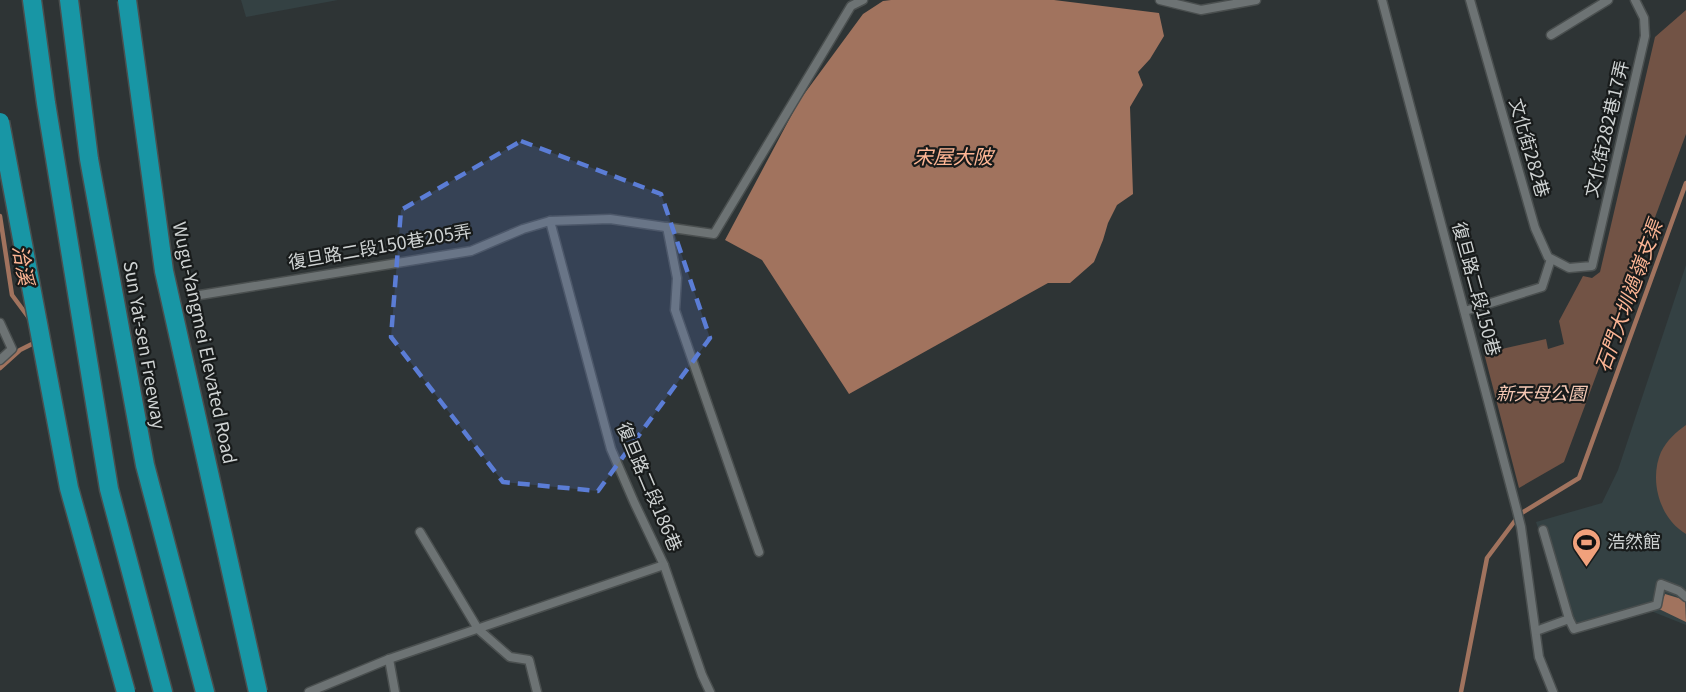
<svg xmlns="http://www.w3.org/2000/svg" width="1686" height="692" font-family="Georgia,'Noto Sans TC',serif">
  <rect width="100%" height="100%" fill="#2e3435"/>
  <g fill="#344143">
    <polygon points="241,0 338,0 246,17"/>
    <polygon points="1686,265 1686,625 1651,611 1571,633 1536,522 1602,503 1618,470"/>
  </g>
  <g fill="#725345">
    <polygon points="1686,10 1686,134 1564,462 1519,488 1484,353 1546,339 1548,349 1564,344 1559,321 1583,276 1592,278 1600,272 1655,37"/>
    <path d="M1686 425V534C1659 518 1649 480 1661 452 1667 440 1676 432 1686 425Z"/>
  </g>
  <g fill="#a1735e">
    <polygon points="891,0 1054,0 1159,13 1164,36 1150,59 1138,72 1143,85 1130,107 1133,194 1117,205 1108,223 1103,240 1094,262 1070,283 1048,283 849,394 762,260 725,240 799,101 863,14 883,1"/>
    <polygon points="1665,594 1685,600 1686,622 1659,609"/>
  </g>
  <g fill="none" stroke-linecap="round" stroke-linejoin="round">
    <g stroke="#a1735e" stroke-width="4.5">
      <polyline points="0,216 12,295 29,318"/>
      <polyline points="0,368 20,350 34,343 33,340"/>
      <polyline points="1461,692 1487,558 1520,514 1579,478 1686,183"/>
    </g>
    <defs>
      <g id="lane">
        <polyline points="1160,0 1201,10 1256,0"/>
        <polyline points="1382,0 1516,507 1521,527 1539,657 1553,692"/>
        <polyline points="1470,0 1535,228 1548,257 1569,268 1592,266 1645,36 1644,18 1635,0"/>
        <polyline points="1551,35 1608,0"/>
        <polyline points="550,221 611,449 634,502 664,565 702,675 710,692"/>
        <polyline points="667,227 677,278 675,310 759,552"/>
        <polyline points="200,295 471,251 523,229 550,221 610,219 714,234 851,6 863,0"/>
        <polyline points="1465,311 1542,287 1551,259"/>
        <polyline points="0,323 12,349 0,360"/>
        <polyline points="420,532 478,629 510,657 529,660 537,692"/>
        <polyline points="1569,619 1574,629 1657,605 1661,584 1679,591 1686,597"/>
        <polyline points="1536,631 1569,619 1543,530"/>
        <polyline points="389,659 395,692"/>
        <polyline points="309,692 389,659 664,565"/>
      </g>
      <g id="highway">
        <polyline points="32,0 46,103 109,489 163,692"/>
        <polyline points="69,0 89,159 145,465 205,692"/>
      </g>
    </defs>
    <use href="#lane" stroke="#4a4f4f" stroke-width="11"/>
    <use href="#highway" stroke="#4a4f4f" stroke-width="21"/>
    <use href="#lane" stroke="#6d7374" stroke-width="8"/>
    <use href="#highway" stroke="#1896a5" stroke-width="18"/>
    <defs>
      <g id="highway-bridge">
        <polyline points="127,0 164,271 258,692"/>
        <polyline points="0,122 69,488 126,692"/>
      </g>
    </defs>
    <use href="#highway-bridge" stroke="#4a4f4f" stroke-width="21" stroke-linecap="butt"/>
    <use href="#highway-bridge" stroke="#1896a5" stroke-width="18"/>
  </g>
  <path fill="#5b7dd6" fill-opacity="0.2" stroke="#5b7dd6" stroke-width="4.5" stroke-dasharray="12 8" stroke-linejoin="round" d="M521 141 661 194 710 338 598 491 503 482 391 337 401 210Z"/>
  <defs>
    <symbol id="stadium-pin" viewBox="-11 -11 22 30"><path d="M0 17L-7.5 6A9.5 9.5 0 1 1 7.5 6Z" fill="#f1a17c" stroke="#181b1b"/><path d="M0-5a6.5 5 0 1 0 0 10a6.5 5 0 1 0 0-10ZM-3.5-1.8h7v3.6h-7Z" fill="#111"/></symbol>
  </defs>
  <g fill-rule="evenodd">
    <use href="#stadium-pin" x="1570" y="526" width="33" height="45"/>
  </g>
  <g text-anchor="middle" stroke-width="4.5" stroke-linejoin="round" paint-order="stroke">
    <g font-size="18" fill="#cfd3d3" stroke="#181b1b">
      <text transform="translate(1607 129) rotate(-77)" y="6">文化街282巷17弄</text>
      <text transform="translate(1529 148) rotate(74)" y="6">文化街282巷</text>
      <text transform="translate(380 247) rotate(-10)" y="6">復旦路二段150巷205弄</text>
      <text transform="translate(1476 289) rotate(75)" y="6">復旦路二段150巷</text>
      <text transform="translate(204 343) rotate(78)" y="6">Wugu-Yangmei Elevated Road</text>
      <text transform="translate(144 345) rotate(80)" y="6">Sun Yat-sen Freeway</text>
      <text transform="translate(649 487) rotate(67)" y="6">復旦路二段186巷</text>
    </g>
    <g font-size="18" font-style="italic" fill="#f5c8b4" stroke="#181b1b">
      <text x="1541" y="400">新天母公園</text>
    </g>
    <g font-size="18" fill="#cfd3d3" stroke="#181b1b" text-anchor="start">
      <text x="1607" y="548">浩然館</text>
    </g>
    <g font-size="20" font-style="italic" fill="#fdb594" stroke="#181b1b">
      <text x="953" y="164">宋屋大陂</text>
      <text transform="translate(23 265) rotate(80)" y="7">洽溪</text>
      <text transform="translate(1629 296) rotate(-70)" y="7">石門大圳過嶺支渠</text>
    </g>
  </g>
</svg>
